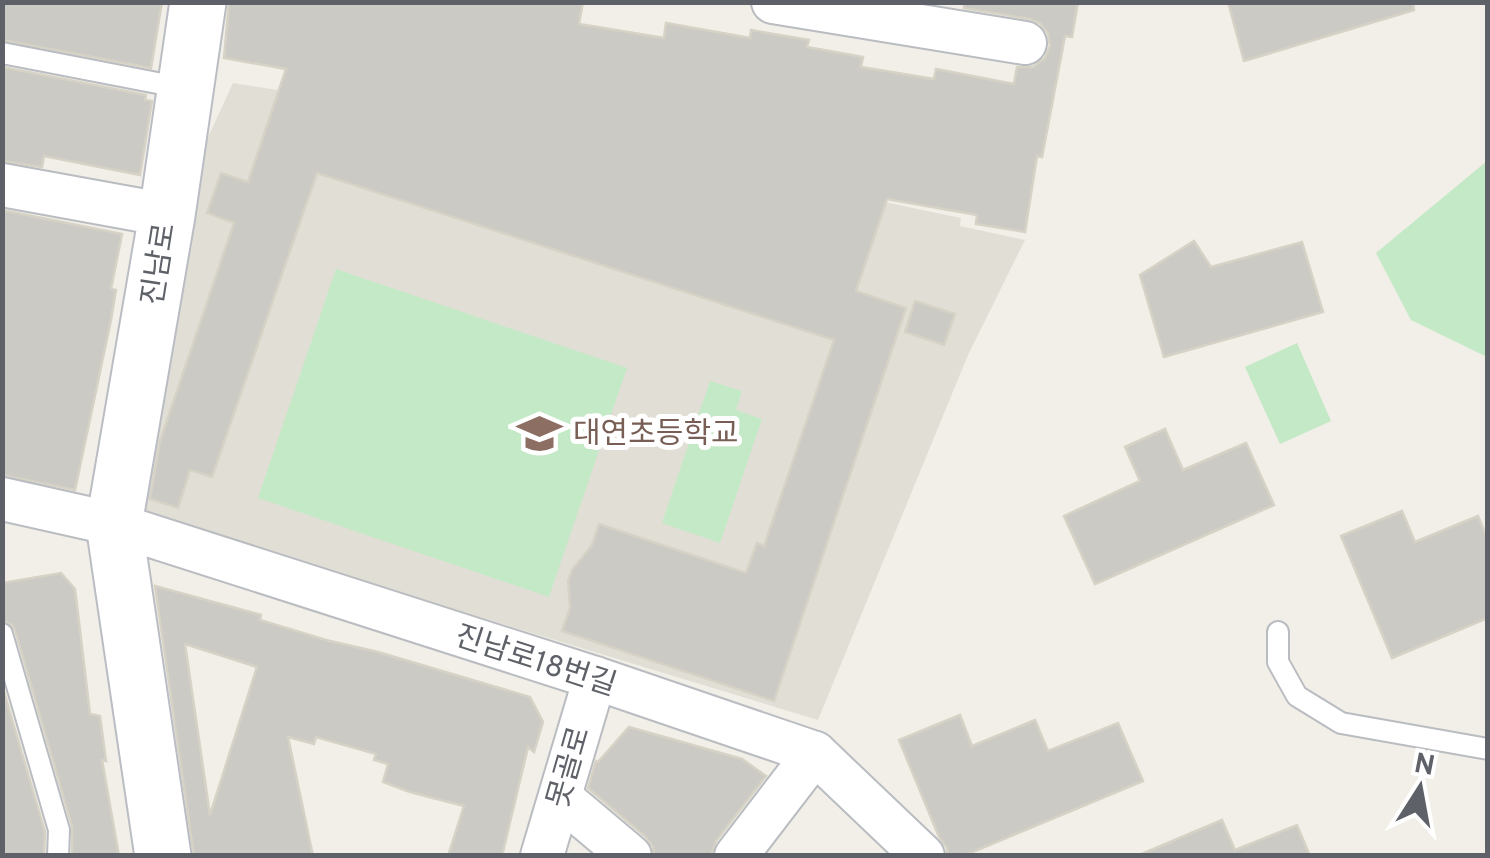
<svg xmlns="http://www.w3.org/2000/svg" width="1490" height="858" font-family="Overpass,'Noto Sans KR',sans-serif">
  <rect width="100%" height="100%" fill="#f1efe7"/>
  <polygon fill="#e1dfd5" points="233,83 641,148 812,187 961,218 960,226 1025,240 968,355 818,720 131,511 191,174"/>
  <g fill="#c3e9c6">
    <polygon points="1487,161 1487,357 1411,320 1376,253"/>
    <polygon points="336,269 627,368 549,597 258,498"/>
    <polygon points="1297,343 1331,421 1280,444 1245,367"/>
    <polygon points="710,381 742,391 736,410 762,419 720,543 662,523"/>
  </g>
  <g fill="#cccac4" stroke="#d6d2c5" stroke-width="2.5" fill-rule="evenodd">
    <polygon points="2,2 162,2 151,68 2,40"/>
    <polygon points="229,2 583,2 579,24 664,38 666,23 750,38 751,30 809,40 807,47 863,57 861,67 934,79 936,69 1014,84 1017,67 1033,67 1045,58 1050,46 1048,33 1040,23 1030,19 964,8 964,2 1078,2 1072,37 1065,36 1042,157 1037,156 1025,232 976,224 977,215 887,199 856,291 906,308 774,701 562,631 570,608 568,581 572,570 592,545 599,524 746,573 757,543 764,546 834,340 317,173 212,477 190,470 178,508 150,499 160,441 234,223 207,213 221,173 248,182 286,69 224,58"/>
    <polygon points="1228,2 1413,2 1414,10 1244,61"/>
    <polygon points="2,67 146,95 145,100 152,101 140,175 44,156 42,167 2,161"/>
    <polygon points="2,210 122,234 111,289 116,290 111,320 75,490 2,475"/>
    <polygon points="1194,241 1211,267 1302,242 1323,312 1164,357 1140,275"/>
    <polygon points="915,301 955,314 944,345 905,332"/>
    <polygon points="1165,429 1183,470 1246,443 1274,505 1095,584 1064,516 1140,481 1125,447"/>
    <polygon points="1402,511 1415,542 1478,516 1488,540 1488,618 1392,658 1341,536"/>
    <polygon points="61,573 75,589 90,714 100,716 106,761 102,760 119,856 72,856 72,826 15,630 11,624 2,621 2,583"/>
    <path d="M155 586 261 615 260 620 326 640 378 652 530 697 543 722 534 752 528 747 502 856H448L464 806 410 792 383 782 388 764 374 760 376 754 316 737 314 744 288 737 313 856H194ZM185 644 257 667 210 815Z"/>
    <polygon points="2,685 45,832 44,856 2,856"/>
    <polygon points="960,715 972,746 1035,720 1048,751 1118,723 1143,781 963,856 947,856 947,848 939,837 899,740"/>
    <polygon points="629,727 742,759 766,776 716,841 711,856 654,856 653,847 646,837 588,788 596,761 598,762"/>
    <polygon points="1222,820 1235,850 1297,825 1310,856 1137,856"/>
  </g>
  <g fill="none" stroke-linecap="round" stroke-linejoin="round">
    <defs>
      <g id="lane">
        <polyline points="2,53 183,88"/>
        <polyline points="1278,632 1278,662 1297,696 1341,723 1488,749"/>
        <polyline points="2,634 59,830 58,856"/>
      </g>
      <g id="street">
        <polyline points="773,2 1025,43"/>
        <polyline points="2,185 167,215"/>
        <polyline points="2,499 114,524 595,678 815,753 923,856"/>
        <polyline points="560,797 630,856"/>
        <polyline points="542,856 595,678"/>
        <polyline points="736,856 815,753"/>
      </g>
      <polyline id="secondary" points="163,856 114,524 167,215 198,2"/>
    </defs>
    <use href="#lane" stroke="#b9bcc1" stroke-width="24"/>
    <use href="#street" stroke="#b9bcc1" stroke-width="46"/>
    <use href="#secondary" stroke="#babdc3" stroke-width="59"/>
    <use href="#lane" stroke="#fff" stroke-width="20"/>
    <use href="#street" stroke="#fff" stroke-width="42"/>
    <use href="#secondary" stroke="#fff" stroke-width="55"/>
  </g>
  <defs>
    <symbol id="school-bare" viewBox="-9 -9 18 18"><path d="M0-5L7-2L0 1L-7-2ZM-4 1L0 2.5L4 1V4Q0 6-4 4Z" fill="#8d6e63" stroke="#fff" stroke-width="2.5" paint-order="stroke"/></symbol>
  </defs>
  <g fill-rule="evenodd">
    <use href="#school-bare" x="508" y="402" width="63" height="63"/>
  </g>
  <g text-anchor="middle" stroke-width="10" stroke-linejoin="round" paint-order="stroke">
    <g font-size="30" fill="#5e6268" stroke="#fff">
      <text transform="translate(158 264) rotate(-81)" y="10">진남로</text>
      <text transform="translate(536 660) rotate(18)" y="10">진남로18번길</text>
      <text transform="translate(568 767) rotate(-74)" y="10">못골로</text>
    </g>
    <g font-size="30" fill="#785e54" stroke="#fff" text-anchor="start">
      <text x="573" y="443">대연초등학교</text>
    </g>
  </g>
  <rect width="1490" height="858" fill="none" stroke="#5e6268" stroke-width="10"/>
  <g transform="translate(1420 788) rotate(11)" stroke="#ffffff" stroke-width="8" paint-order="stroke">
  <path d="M0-8L18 38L0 25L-18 38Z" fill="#5e6268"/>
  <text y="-15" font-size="28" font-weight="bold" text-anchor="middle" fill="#5e6268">N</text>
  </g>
</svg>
